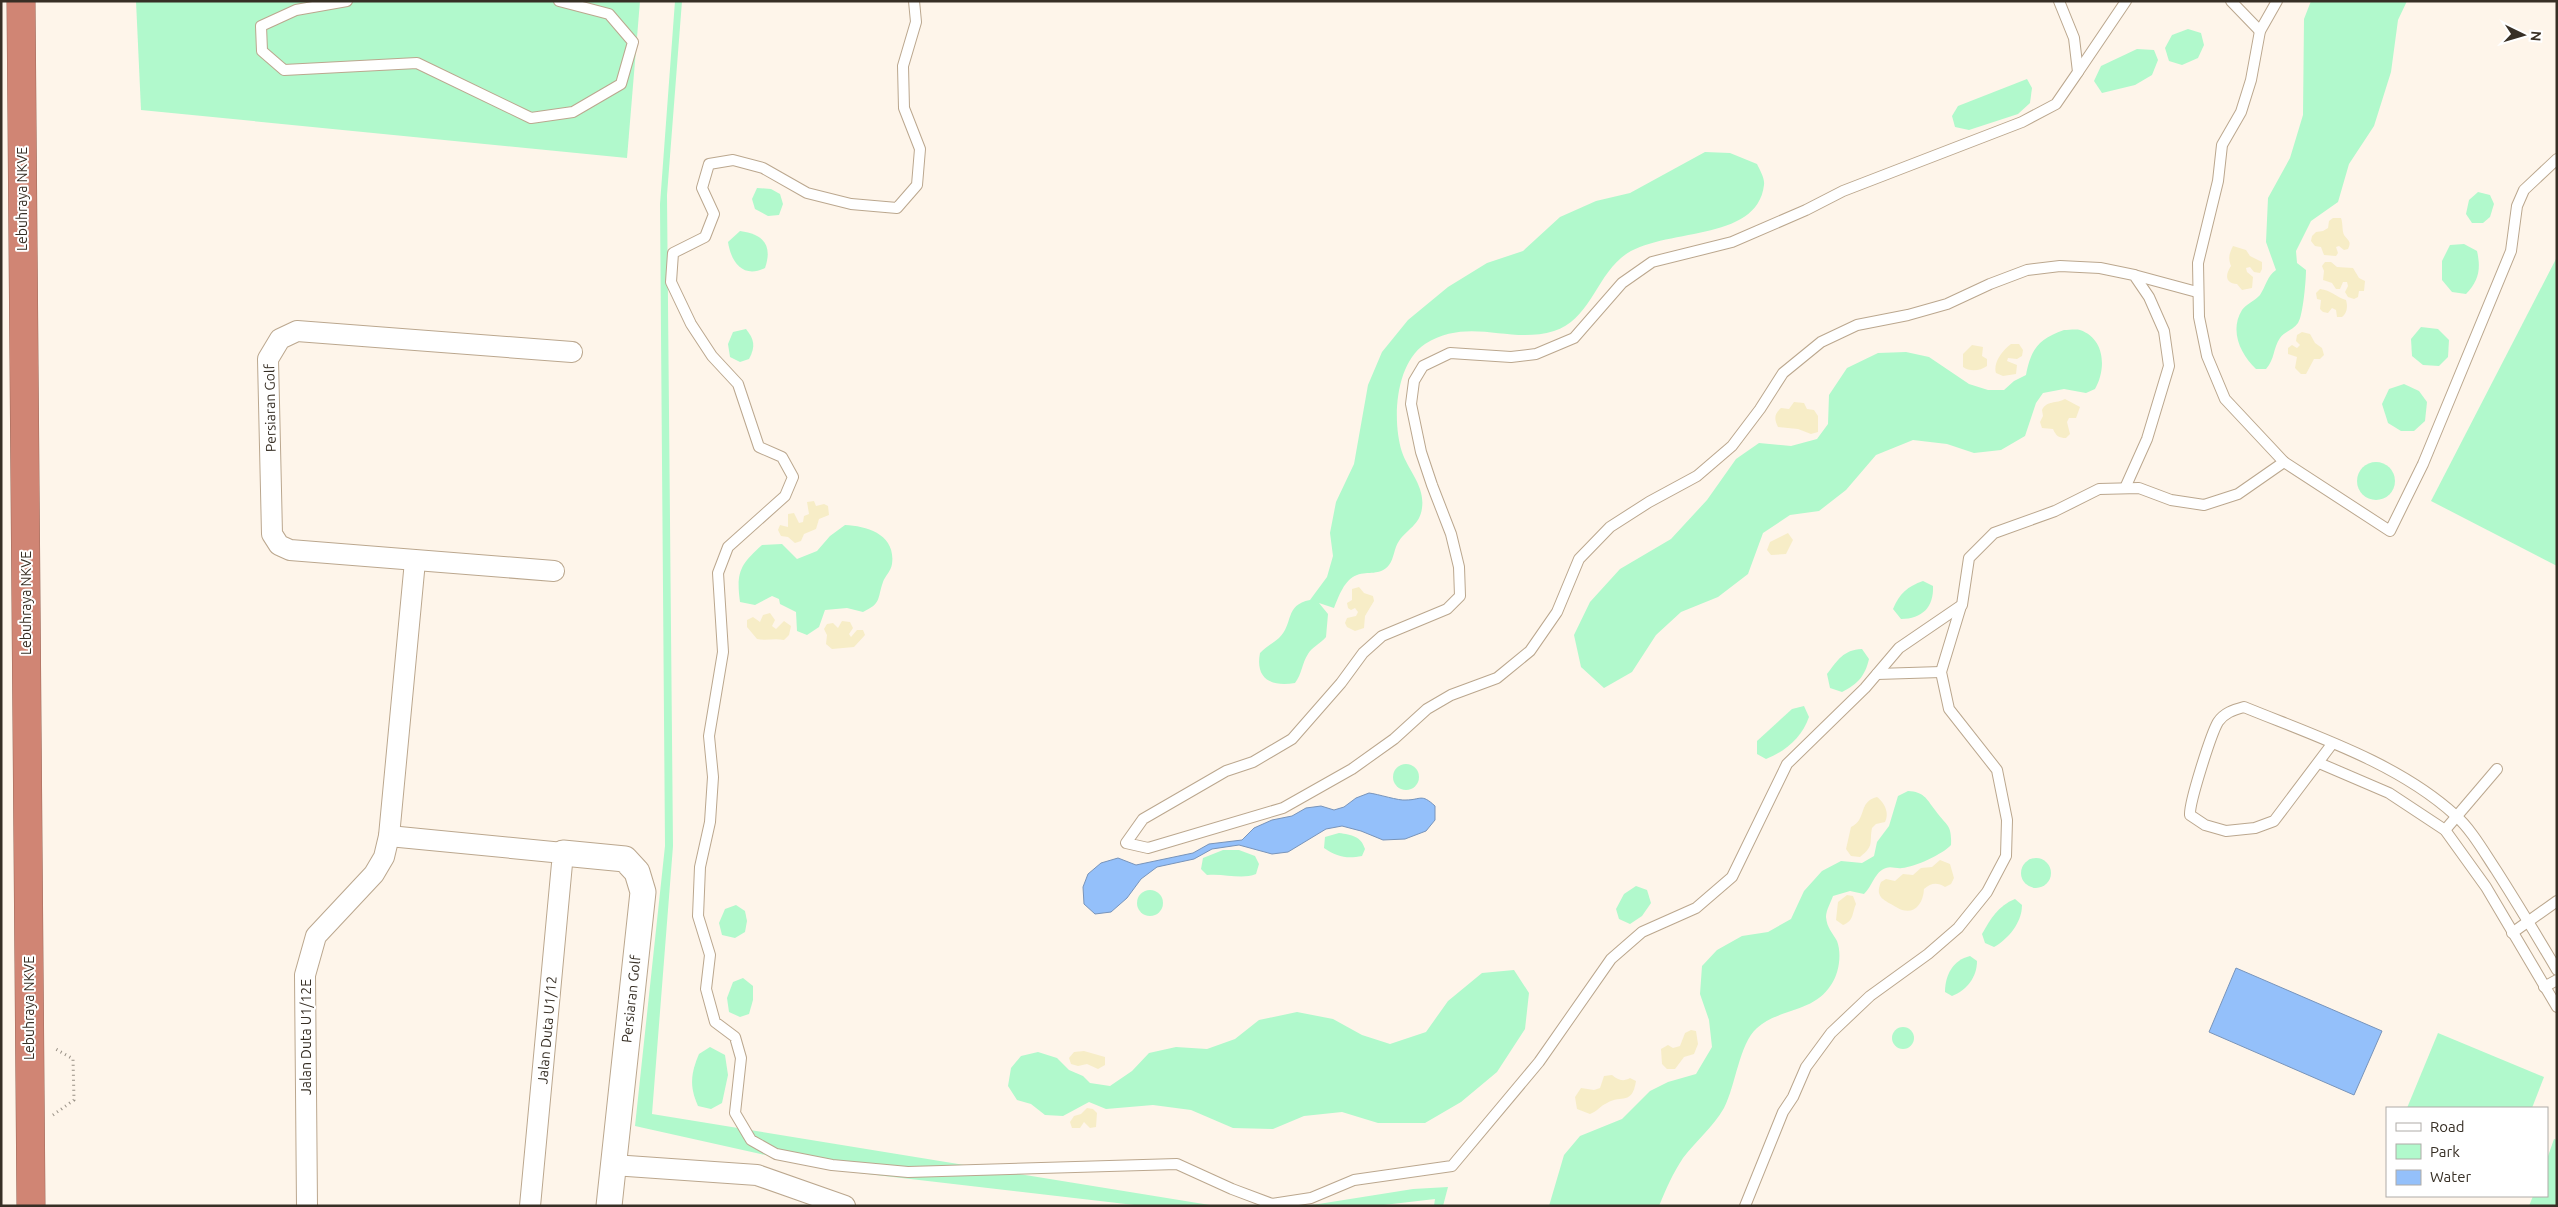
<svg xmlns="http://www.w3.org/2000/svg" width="2558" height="1207" font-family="Ubuntu,sans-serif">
  <rect width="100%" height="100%" fill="#fef5ea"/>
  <g fill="#b1f9cc">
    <polygon points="136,1 640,1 627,158 141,110"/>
    <polygon points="675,1 682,1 667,195 673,846 652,1114 1216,1206 1143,1206 833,1170 635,1126 665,846 660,204"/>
    <path d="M2311 1H2407L2398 20 2391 72 2374 126 2349 164 2338 202 2311 221 2296 251 2297 263 2306 270C2306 281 2303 316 2298 323 2293 330 2284 332 2280 338 2273 348 2275 359 2266 369H2256C2241 355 2229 331 2242 310 2246 304 2255 301 2260 295 2266 286 2267 276 2276 270L2266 242 2268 198 2290 158 2303 115 2304 19Z"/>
    <polygon points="2188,29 2201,33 2204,45 2198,58 2182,65 2169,61 2165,48 2172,35"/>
    <polygon points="2137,49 2154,50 2158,60 2152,75 2135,85 2102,93 2094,81 2101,66"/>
    <polygon points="2027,79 2032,88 2030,103 2018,114 1969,130 1955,127 1952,116 1958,106"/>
    <path d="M1705 152 1730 153 1757 164C1760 170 1765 179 1764 185 1757 245 1657 226 1621 258 1596 279 1588 321 1554 331 1509 345 1470 316 1425 344 1395 364 1392 421 1402 452 1409 472 1425 486 1422 508 1420 525 1407 529 1399 541 1394 548 1394 559 1389 565 1380 576 1368 571 1357 575 1344 580 1339 596 1334 608L1319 603 1328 614 1326 637C1321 643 1312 647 1308 654 1302 663 1302 674 1295 683 1271 687 1255 679 1260 653 1266 647 1273 643 1279 638 1294 624 1284 605 1310 600L1327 577 1333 556 1330 533 1336 502 1354 464 1368 385 1382 352 1408 320 1448 287 1487 263 1523 251 1560 217 1596 201 1630 193Z"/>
    <polygon points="757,188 771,189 780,194 783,204 779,215 768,216 755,209 752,199"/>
    <polygon points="2478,192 2490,195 2494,204 2490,217 2483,223 2472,223 2466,214 2469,200"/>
    <path d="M740 231C763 234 773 245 765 268 743 279 731 262 728 242Z"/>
    <path d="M2464 244 2477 251C2481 269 2479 280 2466 294L2452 292 2442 280V261L2450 245Z"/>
    <polygon points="2557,257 2557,566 2431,501"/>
    <polygon points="2421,327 2438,329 2449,340 2448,357 2439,366 2423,365 2412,356 2411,339"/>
    <path d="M746 329C754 339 756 346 749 359L740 362 730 357 728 344 733 332Z"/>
    <path d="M2064 330C2069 330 2076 329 2080 330 2106 339 2106 370 2095 389L2086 393 2064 389 2043 393 2036 403 2025 436 2001 450 1974 453 1947 444 1913 440 1876 455 1846 490 1819 511 1790 515 1763 533 1748 574 1718 597 1681 612 1656 635 1632 672 1604 688 1581 667 1574 635 1590 602 1620 569 1671 539 1707 500 1736 459 1759 443 1791 446 1817 439 1828 424 1829 395 1847 368 1878 353 1906 352 1929 357 1969 384 1988 390H2004L2014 381 2026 375C2031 348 2039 339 2064 330Z"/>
    <polygon points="2404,384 2419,391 2427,402 2425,421 2414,431 2401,431 2388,423 2382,404 2389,389"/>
    <circle cx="2376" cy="481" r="19"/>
    <path d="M845 525C868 526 896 535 892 564 891 571 885 576 883 582 877 599 882 603 863 612L847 608 825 610 819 627 807 635 797 631 796 612 780 604 779 599 772 596 755 605 740 602C736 572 740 565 762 545L782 544 797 559 817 551 830 536Z"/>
    <path d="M1923 581 1933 586C1934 607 1922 619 1901 619L1893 609C1899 594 1908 586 1923 581Z"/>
    <path d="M1862 649 1869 659C1865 676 1858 684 1842 692L1830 688 1827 674C1838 660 1843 650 1862 649Z"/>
    <path d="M1804 706 1809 717C1802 737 1786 751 1766 759L1757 754V741L1792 709Z"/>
    <circle cx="1406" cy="777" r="13"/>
    <path d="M1908 791C1924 792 1926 798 1935 810 1946 826 1952 823 1951 845 1943 854 1915 867 1902 868 1897 869 1891 866 1886 868 1875 871 1872 887 1864 894L1850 891 1833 896C1831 902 1826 910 1826 917 1827 928 1832 932 1837 941 1842 954 1839 974 1831 985 1813 1013 1779 1008 1757 1028 1739 1044 1736 1085 1724 1108 1713 1127 1696 1141 1683 1158 1673 1173 1666 1189 1659 1206H1549L1564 1155 1580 1136 1622 1119 1650 1091 1668 1082 1696 1074 1712 1047 1709 1020 1700 994 1702 966 1717 950 1742 936 1768 932 1791 919 1804 891 1822 871 1841 861 1862 863 1874 856 1877 842 1889 826 1898 796Z"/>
    <path d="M1339 833C1352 835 1361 836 1365 849L1362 856C1347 859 1337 857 1324 848L1325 837Z"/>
    <path d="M1223 850H1239L1255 856 1259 864 1256 874C1241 880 1224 873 1207 875L1201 869 1203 858Z"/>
    <circle cx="2036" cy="873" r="15"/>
    <polygon points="1636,886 1647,890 1651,903 1642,916 1630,924 1619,919 1616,909 1624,894"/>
    <circle cx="1150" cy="903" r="13"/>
    <path d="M2015 899 2022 905C2022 923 2008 939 1994 947L1985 943 1982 934C1991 918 1998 906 2015 899Z"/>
    <polygon points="736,905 745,911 747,921 745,932 735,938 722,935 719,923 725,909"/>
    <path d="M1970 956 1977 961C1977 977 1967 990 1952 996L1945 992C1945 975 1953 960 1970 956Z"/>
    <polygon points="1514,970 1529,993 1525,1029 1497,1072 1461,1102 1425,1123 1378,1123 1342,1112 1304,1116 1273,1129 1233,1128 1191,1110 1153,1105 1106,1109 1089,1102 1063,1116 1045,1115 1031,1104 1017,1100 1008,1086 1011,1068 1021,1056 1038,1052 1057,1058 1069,1070 1083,1076 1090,1083 1110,1086 1132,1071 1149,1053 1176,1047 1207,1049 1235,1039 1259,1020 1297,1012 1333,1019 1362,1035 1390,1044 1426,1032 1448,1001 1482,973"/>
    <polygon points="743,978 753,986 753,1000 749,1014 740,1017 729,1012 727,998 733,982"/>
    <circle cx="1903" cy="1038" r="11"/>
    <polygon points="2438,1033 2544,1077 2532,1108 2407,1108"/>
    <path d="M710 1047 725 1055 728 1075 722 1103 711 1109 698 1106C689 1086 691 1073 699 1054Z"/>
    <polygon points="2554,1139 2557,1140 2557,1206 2529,1206 2533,1196 2547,1196 2547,1159"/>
    <polygon points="1448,1187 1443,1206 1434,1206 1435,1199 1375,1206 1306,1206 1413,1189"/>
  </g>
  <g fill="#f7edc7">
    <path d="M2333 218H2341C2343 223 2342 231 2344 235 2348 241 2352 241 2348 249L2344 250 2339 246 2336 247 2338 253 2336 256 2324 255 2321 247 2315 246 2311 241 2312 236 2316 232 2323 231 2328 228 2329 221Z"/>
    <path d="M2233 246 2246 250 2250 256 2262 262V269L2260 273 2254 272 2250 267 2246 268 2247 272 2253 277 2252 288 2242 290 2237 284C2225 283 2225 275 2231 266 2228 258 2229 254 2233 246Z"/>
    <polygon points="2325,262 2331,262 2337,267 2353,268 2359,278 2365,281 2364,291 2359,291 2358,297 2354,299 2348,297 2345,292 2348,286 2347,282 2343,282 2340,289 2336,289 2332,283 2323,280 2324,271 2322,266"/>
    <path d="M2320 289C2331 290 2336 297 2346 300 2348 307 2347 313 2342 317H2337L2336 310 2332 308 2328 313 2323 312 2320 309 2321 300 2317 299 2316 293Z"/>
    <polygon points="2302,332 2310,334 2315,343 2322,348 2324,355 2320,359 2314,359 2306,374 2301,374 2295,368 2297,357 2288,354 2288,348 2292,345 2297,348 2300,345 2296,341 2297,335"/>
    <path d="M2011 344H2019L2023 350 2022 356 2017 359 2008 358 2007 361 2017 365 2016 374 2003 376 1996 373C1993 362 2003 350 2011 344Z"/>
    <path d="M1972 345 1983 347 1982 356 1987 359V366C1980 371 1970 372 1963 367V354Z"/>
    <path d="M2065 399 2080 407 2076 418H2069L2067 422 2070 434 2066 438C2059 438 2056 436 2053 429L2042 428 2040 422 2043 416 2042 410C2047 400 2056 404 2065 399Z"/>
    <path d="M1794 402 1804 403 1807 409 1814 410 1818 416V432L1811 434 1798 429 1778 427C1774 419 1774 414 1781 408L1789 409Z"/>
    <polygon points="814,501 816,506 824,504 828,506 829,515 819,519 816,529 804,534 801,541 795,543 788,537 781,536 778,530 780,525 788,527 788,514 794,513 799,523 803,522 804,516 809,514 807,502"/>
    <polygon points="1788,533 1793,540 1786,554 1771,555 1767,550 1770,542"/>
    <polygon points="1359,587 1364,593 1373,596 1374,601 1365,616 1364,628 1355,631 1347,627 1345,623 1347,618 1356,616 1358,612 1355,608 1351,610 1348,608 1347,603 1352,600 1352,589"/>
    <path d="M770 613 775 620 772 626 776 629 784 621 791 626 789 635 784 640C774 638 766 641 757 639L747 627V620L753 617 760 622 763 615Z"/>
    <polygon points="842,621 850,622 853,628 849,634 851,637 857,630 863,630 865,635 854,647 832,649 826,644 827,635 824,629 827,624 833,623 838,628"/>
    <path d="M1877 797C1884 802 1890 813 1885 822L1876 824 1872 828C1869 843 1875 845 1860 857L1851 856 1846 849 1851 827C1867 820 1858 801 1877 797Z"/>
    <path d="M1940 860 1950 864 1954 878 1951 884 1945 887C1937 882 1931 883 1924 889 1923 906 1912 917 1896 907 1885 900 1874 898 1881 882L1886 879 1895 881 1903 874 1913 875 1921 868 1932 867Z"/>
    <path d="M1847 895 1853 896 1856 904C1852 913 1854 921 1843 925L1836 920 1838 902Z"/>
    <polygon points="1691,1030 1696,1031 1698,1044 1694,1054 1684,1057 1675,1069 1667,1069 1662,1064 1661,1049 1668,1045 1673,1048 1680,1046 1685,1033"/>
    <polygon points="1084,1051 1105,1057 1105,1065 1098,1069 1087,1064 1078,1066 1071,1064 1069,1058 1074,1052"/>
    <path d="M1612 1075C1618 1080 1623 1082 1630 1078L1636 1081C1632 1106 1622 1094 1607 1103 1600 1106 1598 1111 1590 1114L1577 1109 1575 1097 1581 1088 1594 1090 1600 1088 1604 1076Z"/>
    <polygon points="1087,1108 1093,1109 1097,1113 1096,1127 1090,1128 1084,1122 1080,1128 1072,1128 1070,1122 1074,1116 1081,1114"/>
  </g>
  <g fill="#94c0fa" stroke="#7894ba">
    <path d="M1369 793C1378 794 1399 801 1406 800 1421 800 1421 793 1435 806V820L1426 831 1405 839 1383 840 1361 831 1342 826 1326 829 1288 852 1272 854 1239 845 1212 849 1194 859 1157 867 1141 879 1127 898 1111 912 1095 914 1084 904 1083 887 1088 874 1101 863 1118 858 1136 865 1193 853 1209 844 1242 840 1254 828 1272 820 1292 816 1306 808 1321 806 1334 810 1344 807 1356 798Z"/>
    <polygon points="2236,968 2382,1031 2354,1095 2209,1032"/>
  </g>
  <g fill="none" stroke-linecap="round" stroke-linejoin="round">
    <defs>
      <g id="service">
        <polyline points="347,1 296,10 261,26 262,51 284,70 417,63 531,118 573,112 621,84 633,42 609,14 559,1"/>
        <polyline points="914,1 916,22 903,66 904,108 920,149 917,185 897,208 851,204 807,193 763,168 733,160 709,164 702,188 714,214 705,237 673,253 671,282 691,324 712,356 738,384 759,447 782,457 793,477 785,496 728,547 718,573 723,652 709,736 713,777 710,822 700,867 698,916 710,955 706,989 715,1022 735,1037 741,1058 735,1113 751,1140 776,1154 832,1165 908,1172 1177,1164 1232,1189 1272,1204 1311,1198 1354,1180 1452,1166 1539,1062 1611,959 1642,932 1696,908 1732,877 1787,764 1865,688 1899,648 1962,605 1969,558 1994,533 2055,511 2099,489 2139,488 2171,500 2204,505 2238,494 2284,462"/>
        <polyline points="2059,1 2074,38 2078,72 2056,104 2022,122 1843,191 1806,210 1732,242 1652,262 1622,283 1574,338 1536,354 1511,357 1450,353 1423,366 1414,381 1411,404 1421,452 1432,485 1451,534 1459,567 1460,596 1447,609 1382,636 1363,653 1341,683 1292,739 1253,762 1226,771 1143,819 1126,843 1148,848 1283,808 1352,769 1394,739 1427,709 1451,695 1497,678 1530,651 1557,612 1579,559 1610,527 1649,502 1697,476 1732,446 1760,409 1783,373 1821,342 1857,325 1908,315 1947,304 1990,284 2027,270 2060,266 2100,268 2134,275 2149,297 2164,331 2169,366 2147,439 2125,488"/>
        <polyline points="2231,1 2260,31"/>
        <polyline points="2277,1 2260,31 2251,80 2241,112 2222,145 2218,181 2198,263 2199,317 2207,356 2225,399 2284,462 2390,531 2423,464 2511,251 2517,206 2524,190 2557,159"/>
        <polyline points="2078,72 2126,1"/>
        <polyline points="2134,275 2197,292"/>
        <polyline points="1877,674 1941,672"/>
        <path d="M2332 744 2274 821 2255 828 2226 831 2205 825 2190 815C2189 803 2211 734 2218 722 2224 713 2233 710 2244 707 2315 736 2398 763 2455 815 2471 829 2484 852 2496 870 2517 903 2537 936 2557 970"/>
        <polyline points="2319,763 2389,793 2445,830 2486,887 2557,1007"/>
        <polyline points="2445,830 2497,769"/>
        <polyline points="2512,933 2557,901"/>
        <polyline points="2544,987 2557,980"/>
        <polyline points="1745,1206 1783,1112 1793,1097 1806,1067 1831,1033 1870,996 1928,954 1958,928 1987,892 2006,856 2007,820 1997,770 1949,709 1941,672 1961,606"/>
      </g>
      <g id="minor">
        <polyline points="554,571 290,550 279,545 272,534 268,359 280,339 297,331 572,352"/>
        <polyline points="389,836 563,853 530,1206"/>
        <polyline points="613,1165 757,1175 845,1206"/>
        <polyline points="307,1206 305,975 316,936 374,874 384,857 389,836 415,561"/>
      </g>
      <polyline id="tertiary" points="563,853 625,859 637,872 643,892 609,1206"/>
      <polyline id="motorway" points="21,1 31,1206"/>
    </defs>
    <use href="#service" stroke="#bba78e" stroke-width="12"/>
    <use href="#minor" stroke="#bba78e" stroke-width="22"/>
    <use href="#tertiary" stroke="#bba78e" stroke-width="27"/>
    <use href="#motorway" stroke="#9a6758" stroke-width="29"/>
    <polyline stroke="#978f84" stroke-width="3" stroke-dasharray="1 4" stroke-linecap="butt" points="53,1115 74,1100 73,1059 54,1048"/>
    <use href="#service" stroke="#fff" stroke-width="10"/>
    <use href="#minor" stroke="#fff" stroke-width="20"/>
    <use href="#tertiary" stroke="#fff" stroke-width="25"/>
    <use href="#motorway" stroke="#d08574" stroke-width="28"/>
  </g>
  <g text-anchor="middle" stroke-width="4" stroke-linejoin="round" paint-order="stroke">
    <g font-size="14" fill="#372f25" stroke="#fff">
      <text transform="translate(22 199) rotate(-90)" y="5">Lebuhraya NKVE</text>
      <text transform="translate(270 408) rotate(-91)" y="5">Persiaran Golf</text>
      <text transform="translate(26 603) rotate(-90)" y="5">Lebuhraya NKVE</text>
      <text transform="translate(631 999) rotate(-84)" y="5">Persiaran Golf</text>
      <text transform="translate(29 1008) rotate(-90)" y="5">Lebuhraya NKVE</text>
      <text transform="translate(547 1030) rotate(-85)" y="5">Jalan Duta U1/12</text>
      <text transform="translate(306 1037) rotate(-90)" y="5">Jalan Duta U1/12E</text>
    </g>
  </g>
  <rect width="2558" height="1207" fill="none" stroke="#372f25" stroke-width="5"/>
  <rect x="2386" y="1107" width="162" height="90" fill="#ffffff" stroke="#afaca8"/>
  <rect x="2396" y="1123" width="25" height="8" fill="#ffffff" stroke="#afaca8"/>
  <text x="2430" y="1132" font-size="15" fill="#372f25">Road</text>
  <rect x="2396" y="1144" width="25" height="15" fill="#b1f9cc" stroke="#afaca8"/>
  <text x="2430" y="1157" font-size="15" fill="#372f25">Park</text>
  <rect x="2396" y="1170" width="25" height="15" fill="#94c0fa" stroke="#afaca8"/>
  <text x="2430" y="1182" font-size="15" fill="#372f25">Water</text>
  <g transform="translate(2523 35) rotate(95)" stroke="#ffffff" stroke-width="4" paint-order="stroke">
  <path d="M0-4L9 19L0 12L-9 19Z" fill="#372f25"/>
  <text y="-8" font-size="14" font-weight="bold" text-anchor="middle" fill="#372f25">N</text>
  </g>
</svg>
